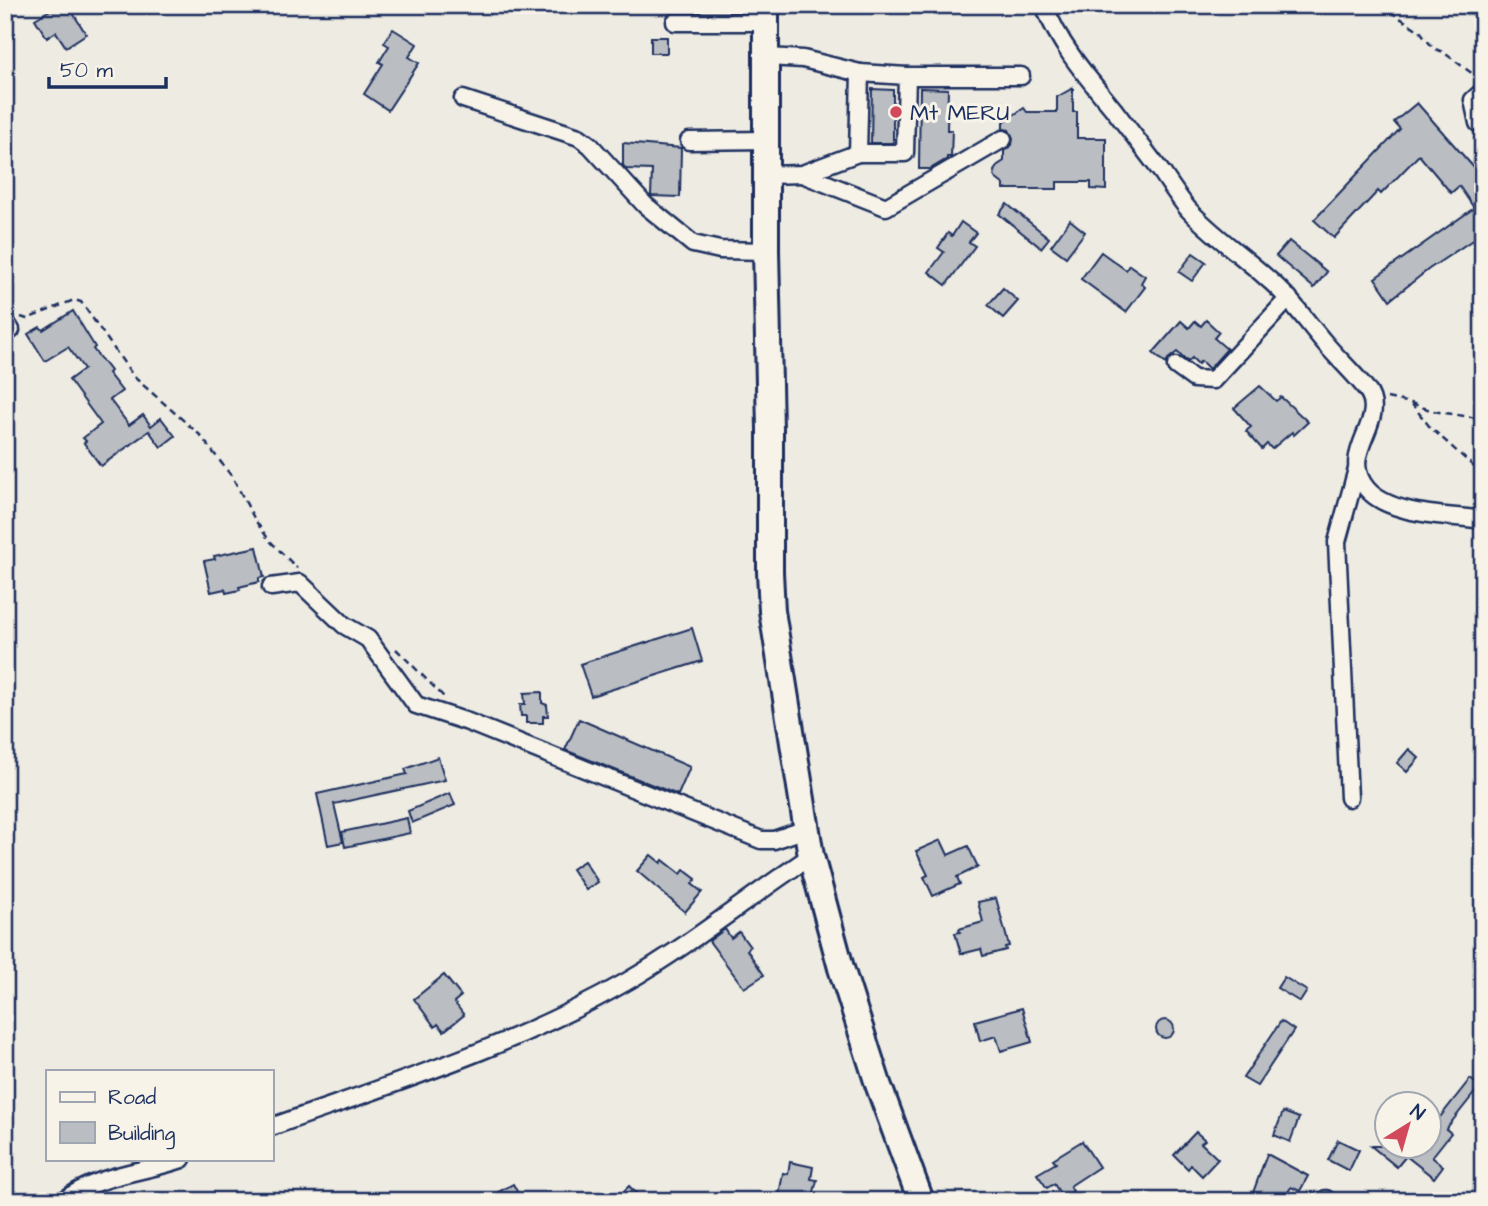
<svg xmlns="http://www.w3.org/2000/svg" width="1488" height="1206" font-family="'Architects Daughter',sans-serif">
  <rect width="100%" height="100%" fill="#eeebe2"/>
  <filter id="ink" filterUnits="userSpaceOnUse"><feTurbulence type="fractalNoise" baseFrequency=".0143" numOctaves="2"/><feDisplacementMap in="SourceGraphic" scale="14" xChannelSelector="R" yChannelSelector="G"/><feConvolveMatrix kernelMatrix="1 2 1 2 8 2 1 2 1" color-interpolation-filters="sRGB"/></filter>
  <g filter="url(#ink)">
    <g fill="#babdc2" stroke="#1b2f5e" stroke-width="2">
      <polygon points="47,5 68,5 86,34 66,47 56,32 47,38 35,19 50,10"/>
      <polygon points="393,29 417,44 409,57 419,63 388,110 364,94 383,64 379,62 389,46 384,43"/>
      <rect x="651" y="37" width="16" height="16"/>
      <polygon points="920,88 948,89 947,130 952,130 951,157 947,157 947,159 930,169 919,169"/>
      <polygon points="1073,88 1073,112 1077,112 1077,138 1106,138 1106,190 1091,189 1091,182 1057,182 1057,189 1004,189 1004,185 995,178 994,171 998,165 1004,161 1004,151 1012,145 1013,138 1009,130 1003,129 1003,122 1024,108 1027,112 1057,112 1057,97"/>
      <polygon points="872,89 893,90 893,143 871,143"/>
      <polygon points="1417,103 1483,178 1483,233 1429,269 1390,300 1375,278 1474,208 1459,186 1451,193 1419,155 1381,194 1378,191 1334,238 1314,220 1400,129 1394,122"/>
      <polygon points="623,143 681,148 680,197 651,196 652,170 626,169 623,165"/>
      <polygon points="1007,204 1049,238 1041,248 999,214"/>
      <polygon points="1070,220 1085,232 1066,257 1051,246"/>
      <polygon points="961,222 976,233 969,242 975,246 946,285 929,272 944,252 938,248 948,233 952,236"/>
      <polygon points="1289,241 1327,272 1314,288 1276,256"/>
      <polygon points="1101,252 1126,270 1129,265 1145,276 1141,283 1145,287 1126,312 1081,279"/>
      <polygon points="1193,253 1206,262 1192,281 1179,272"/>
      <polygon points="1003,288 1018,301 1003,318 988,305"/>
      <polygon points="73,311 95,347 93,349 110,371 108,373 122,391 110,400 129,425 143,415 151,426 161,418 175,436 161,447 149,431 101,466 84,443 86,441 83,438 101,424 69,380 84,369 68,347 45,361 28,334 40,327 43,330"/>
      <polygon points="1206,320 1219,332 1214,338 1227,349 1209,369 1201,361 1198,364 1192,358 1188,362 1177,352 1168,359 1166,364 1153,353 1181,321 1189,328 1195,321 1201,326"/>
      <polygon points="1260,386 1276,401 1281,397 1308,422 1294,435 1292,432 1272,449 1267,444 1262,449 1246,431 1251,427 1234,408"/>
      <polygon points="257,547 264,577 259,578 259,582 239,587 240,590 226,593 225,589 211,592 204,561 215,559 214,556"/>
      <polygon points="692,628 702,661 591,696 580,664"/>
      <polygon points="542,692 542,703 547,705 548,716 543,716 543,723 526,723 526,716 521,716 520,704 525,704 524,693"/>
      <polygon points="579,719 690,767 678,795 565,750"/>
      <polygon points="1409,749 1419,758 1407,772 1397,763"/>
      <polygon points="438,757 445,780 334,804 343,842 328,845 317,794 407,774 405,769"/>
      <polygon points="450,793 455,805 412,823 408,811"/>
      <polygon points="407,818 410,833 345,847 342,832"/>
      <polygon points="941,840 948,855 968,846 978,867 957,877 960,884 933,896 924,877 928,875 916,851"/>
      <polygon points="651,855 661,863 663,860 681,874 684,870 696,879 692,884 702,892 685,912 637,871"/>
      <polygon points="584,861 598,882 586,890 572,869"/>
      <polygon points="996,898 1009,946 1005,947 1006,950 983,956 981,949 961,954 955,933 960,932 959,929 983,922 978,902"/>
      <polygon points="725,929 731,938 739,932 750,947 747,950 764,975 744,988 709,941"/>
      <polygon points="444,975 461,996 454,1002 464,1015 444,1031 438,1024 435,1027 414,999"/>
      <polygon points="1284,977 1307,991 1300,1002 1277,988"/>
      <polygon points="1022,1008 1032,1042 1001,1051 996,1036 980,1041 975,1021"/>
      <circle cx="1165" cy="1029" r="9"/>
      <polygon points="1281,1021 1294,1030 1257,1086 1243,1078"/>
      <polygon points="1470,1079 1480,1086 1446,1129 1451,1133 1432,1157 1443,1166 1434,1178 1406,1156 1397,1167 1371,1146 1429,1146 1429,1108 1440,1117"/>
      <polygon points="1283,1112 1299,1118 1290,1142 1274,1135"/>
      <polygon points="1196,1132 1205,1140 1201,1143 1218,1159 1202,1176 1191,1165 1188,1169 1174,1155"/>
      <polygon points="1338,1140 1359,1150 1349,1171 1328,1160"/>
      <polygon points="1082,1141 1099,1167 1070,1186 1073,1191 1063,1198 1054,1184 1047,1188 1037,1174 1056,1163 1053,1159"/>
      <polygon points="1267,1154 1308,1176 1300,1191 1291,1187 1283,1201 1250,1201"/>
      <polygon points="790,1162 813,1167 811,1179 817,1180 814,1192 820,1201 791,1201 789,1197 779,1195 783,1173 788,1174"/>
      <polygon points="513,1184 519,1195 508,1201 482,1201"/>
      <polygon points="629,1186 644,1201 614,1201"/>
    </g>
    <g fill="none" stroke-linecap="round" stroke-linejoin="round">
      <defs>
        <g id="minor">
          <path d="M1044 5C1059 45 1088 78 1115 111 1131 132 1147 153 1163 174 1171 186 1179 198 1188 209 1212 235 1242 255 1268 279 1290 297 1306 321 1324 342 1338 359 1354 373 1367 390 1390 421 1336 453 1367 489 1390 516 1450 515 1483 520"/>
          <polyline points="675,22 766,22"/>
          <polyline points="907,76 1021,76"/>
          <polyline points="1483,91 1473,100 1478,123 1483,126"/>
          <polyline points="463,99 579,137 590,145 645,205 693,244 720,250 766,251"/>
          <polyline points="689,141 766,140"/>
          <polyline points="858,153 905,153 907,76 860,73"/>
          <polyline points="802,174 886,207 1003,139"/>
          <polyline points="766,175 802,174 858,153 860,73 803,59 767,57"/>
          <polyline points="5,321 11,330"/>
          <polyline points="1176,366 1194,379 1213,380 1289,298"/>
          <polyline points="271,587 300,583 344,625 368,639 416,705 468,722 761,840 774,840 806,829"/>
          <polyline points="1349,798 1337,542 1357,469"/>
          <path d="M271 1127C392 1084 514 1046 626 982 690 945 749 897 811 856"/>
          <path d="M63 1201C98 1174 142 1173 182 1159"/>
          <polyline points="1326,1201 1326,1199"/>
        </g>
        <polyline id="highway" points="766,5 766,251 770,429 770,572 772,611 811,856 841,968 878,1084 921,1201"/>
      </defs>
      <use href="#minor" stroke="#1b2f5e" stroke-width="21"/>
      <use href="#highway" stroke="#1b2f5e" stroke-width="30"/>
      <g stroke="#1b2f5e" stroke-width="2.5" stroke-dasharray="7 5" stroke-linecap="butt">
        <polyline points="1380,5 1420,31 1433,48 1443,52 1477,77"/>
        <polyline points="21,317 27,319 74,300 81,302 134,377 200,435 233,478 255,520 269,540 297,568"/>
        <polyline points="1387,398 1411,403 1430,427 1483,475"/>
        <polyline points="1411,403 1433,411 1483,419"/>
        <polyline points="396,649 444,697"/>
      </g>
      <use href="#minor" stroke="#f7f3e8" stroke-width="16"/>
      <use href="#highway" stroke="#f7f3e8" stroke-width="24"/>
    </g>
  </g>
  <circle fill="#d1495b" stroke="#f7f3e8" stroke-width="2.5" cx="896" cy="112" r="7"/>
  <g text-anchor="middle" stroke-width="6" stroke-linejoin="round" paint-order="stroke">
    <g font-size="23" fill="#1b2f5e" stroke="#f7f3e8" text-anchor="start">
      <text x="910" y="120">Mt MERU</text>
    </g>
  </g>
  <rect width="1488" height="1206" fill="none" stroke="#f7f3e8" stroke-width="28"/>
  <rect x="14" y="14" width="1460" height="1178" fill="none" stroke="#1b2f5e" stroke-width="2.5" filter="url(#ink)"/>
  <rect x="46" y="1070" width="228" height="91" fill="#f7f3e8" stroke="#9fa5b1" stroke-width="2"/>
  <rect x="60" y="1092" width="35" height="10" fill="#f7f3e8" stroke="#9fa5b1" stroke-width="2"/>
  <text x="108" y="1104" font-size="21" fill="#1b2f5e">Road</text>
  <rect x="60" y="1122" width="35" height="21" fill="#babdc2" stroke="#9fa5b1" stroke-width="2"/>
  <text x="108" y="1140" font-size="21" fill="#1b2f5e">Building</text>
  <g transform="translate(1408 1125) rotate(37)"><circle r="33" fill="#f7f3e8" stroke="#9fa5b1" stroke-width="2"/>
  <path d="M0-5L12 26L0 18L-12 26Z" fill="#d1495b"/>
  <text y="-10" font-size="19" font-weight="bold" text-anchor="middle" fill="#1b2f5e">N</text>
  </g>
  <path d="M49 77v10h117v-10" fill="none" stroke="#1b2f5e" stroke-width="3.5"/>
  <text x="60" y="77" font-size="21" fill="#1b2f5e" stroke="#f7f3e8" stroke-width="5" paint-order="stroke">50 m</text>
</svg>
